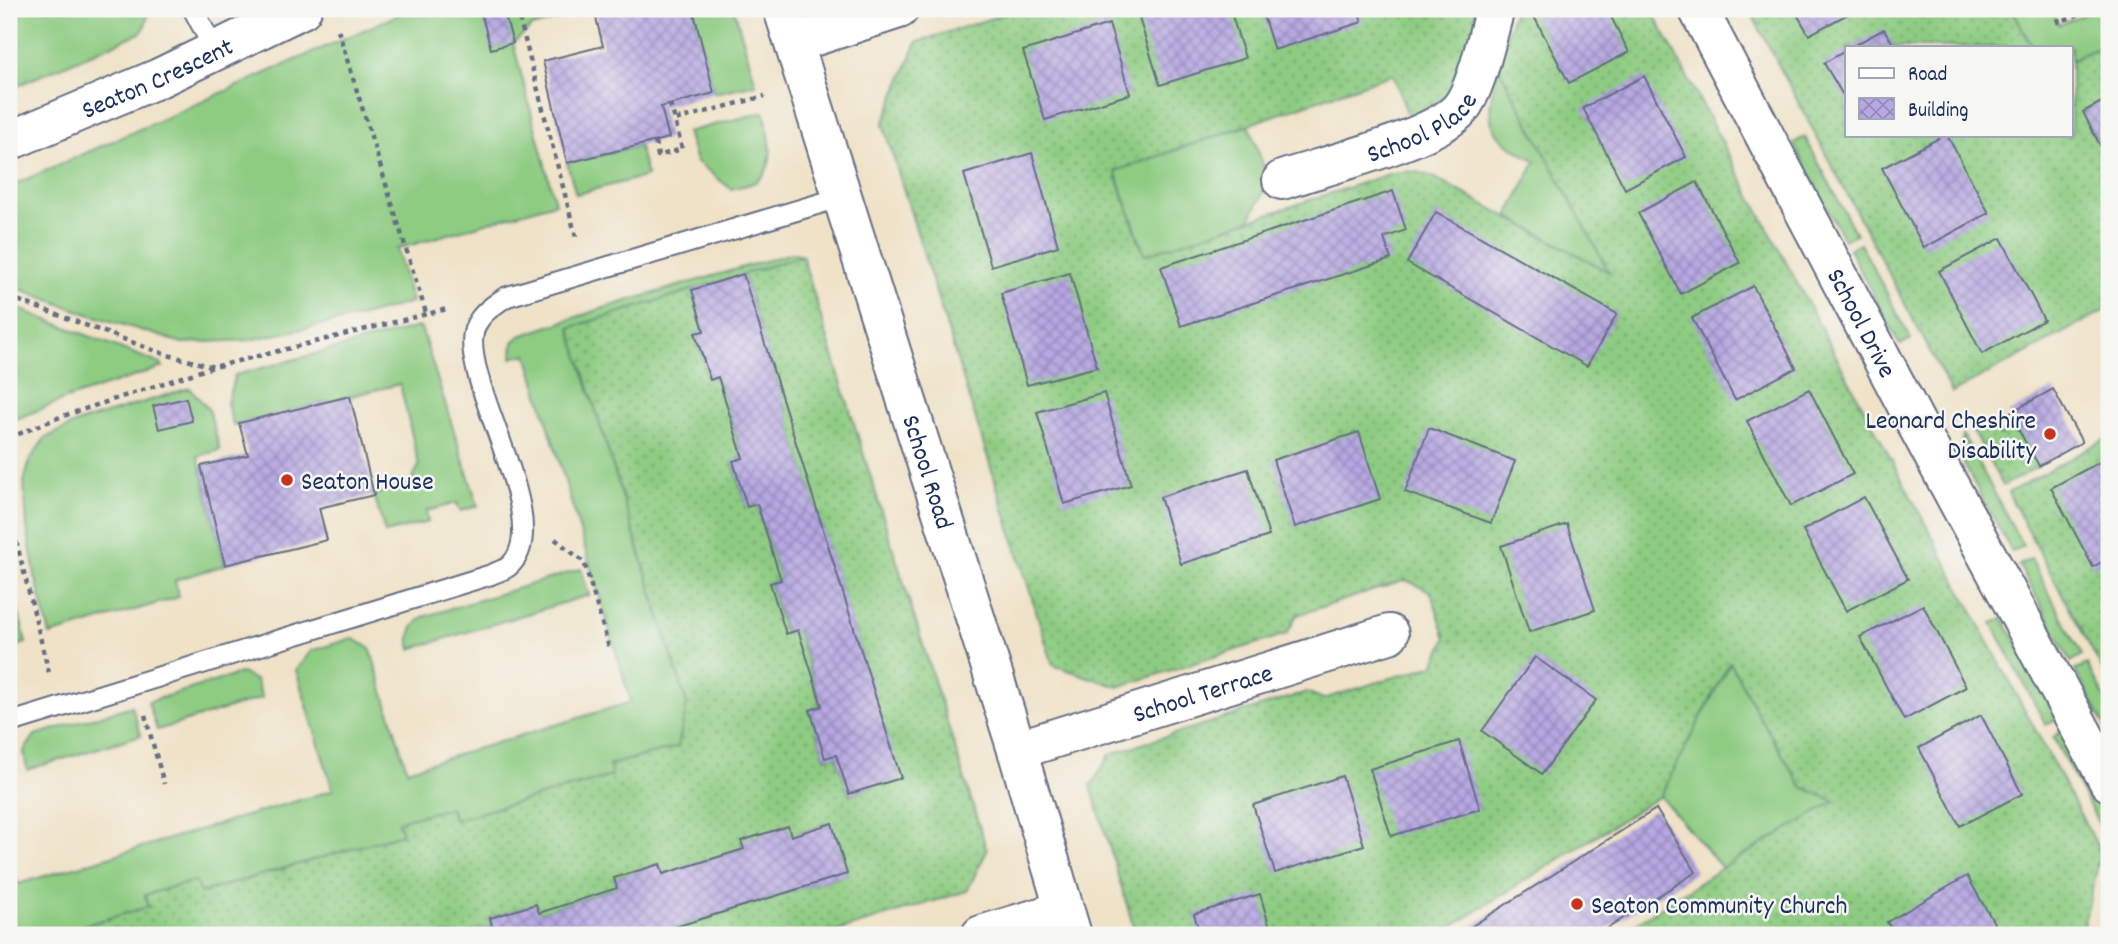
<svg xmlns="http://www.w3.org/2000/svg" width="2118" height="944" font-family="Dekko,sans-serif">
  <defs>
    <pattern id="garden-dots" width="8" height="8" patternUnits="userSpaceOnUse" patternTransform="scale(1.75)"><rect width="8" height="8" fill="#8ecc82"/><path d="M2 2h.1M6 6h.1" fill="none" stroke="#73a66e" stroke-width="1.8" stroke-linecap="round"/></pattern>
    <pattern id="building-cross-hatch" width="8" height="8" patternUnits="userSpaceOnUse" patternTransform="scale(1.75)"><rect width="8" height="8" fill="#b7a8e1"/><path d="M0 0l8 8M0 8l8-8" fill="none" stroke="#9489ba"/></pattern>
  </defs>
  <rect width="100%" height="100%" fill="#f6f6f2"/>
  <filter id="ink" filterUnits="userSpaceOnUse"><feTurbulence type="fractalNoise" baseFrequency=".0143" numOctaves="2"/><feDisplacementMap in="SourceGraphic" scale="14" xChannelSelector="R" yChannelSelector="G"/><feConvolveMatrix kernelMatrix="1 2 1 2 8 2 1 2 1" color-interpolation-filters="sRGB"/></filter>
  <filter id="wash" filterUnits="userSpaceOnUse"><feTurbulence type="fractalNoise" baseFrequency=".00686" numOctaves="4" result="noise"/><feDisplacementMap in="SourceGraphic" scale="28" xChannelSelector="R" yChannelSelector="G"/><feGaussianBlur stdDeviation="1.57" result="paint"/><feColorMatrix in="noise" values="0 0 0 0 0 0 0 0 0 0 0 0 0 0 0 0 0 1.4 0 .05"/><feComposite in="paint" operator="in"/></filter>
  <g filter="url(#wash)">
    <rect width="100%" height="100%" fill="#efe2c7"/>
    <g fill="#8ecc82" stroke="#547e70" stroke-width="2">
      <polygon points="9,9 148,9 149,11 144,29 140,33 9,89"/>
      <polygon points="411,9 598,9 532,27 513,43 555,203 397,249 412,302 359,317 250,340 182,343 85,313 9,285 9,187"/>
      <polygon points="693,9 734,9 756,84 714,93"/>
      <polygon points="2012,9 2052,9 2059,25 2098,9 2109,9 2109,43 2071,60 2071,47 2032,47"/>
      <path d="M1498 66 1610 273 1508 216 1536 161C1483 133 1485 122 1498 66Z"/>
      <path d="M764 112C770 134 779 171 753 183 746 186 738 187 731 189L696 161 687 132Z"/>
      <polygon points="1249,125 1269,182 1249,221 1145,255 1115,171"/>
      <polygon points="1805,137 1856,234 1844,240 1793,143"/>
      <polygon points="639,146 647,176 576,194 567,163"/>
      <polygon points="1860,243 1911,339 1900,345 1849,249"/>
      <polygon points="792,253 802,256 570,328 687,705 678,747 609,765 612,776 454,820 450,808 398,822 402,834 199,893 195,881 145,895 148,907 51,935 9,935 9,856 18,884 333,790 296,670 311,651 352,638 370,648 407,770 631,702 527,354 512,358 513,342 520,336 610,306"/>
      <polygon points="9,305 161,364 163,367 66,399 9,422"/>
      <polygon points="418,327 421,328 478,506 460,511 457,503 426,511 428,522 385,533 374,495 408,485 419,466 400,384 233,425 227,403 235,375"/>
      <polygon points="190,388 209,410 220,450 198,456 225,565 175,580 179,597 50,635 35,575 27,527 24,482 30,460 45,438 77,423"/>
      <polygon points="1963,435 2023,546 2012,552 1962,461 1960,451"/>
      <polygon points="2031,559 2082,655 2071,662 2019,565"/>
      <path d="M581 569 589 595 411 649C407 635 412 625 423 617Z"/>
      <polygon points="9,574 26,643 9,648"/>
      <polygon points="2003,618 2057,719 2046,725 1992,623"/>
      <polygon points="1730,662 1758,714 1802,787 1836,801 1722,868 1660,796"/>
      <polygon points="2087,664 2109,706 2109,734 2075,670"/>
      <polygon points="242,673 256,681 262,698 157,730 148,702"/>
      <polygon points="132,706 141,735 27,770 24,751 35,735"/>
      <polygon points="2063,731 2109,817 2109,843 2053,737"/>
    </g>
    <g fill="url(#garden-dots)" stroke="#547e70" stroke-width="2">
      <path d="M1020 9H1481C1473 31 1464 68 1453 87 1444 102 1423 110 1408 116L1393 74 1115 171 1144 255 1392 173C1410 170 1421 171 1437 179L1609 272 1498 66 1514 9H1651L2101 853 2081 935H1618L1722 868 1835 801 1802 787 1758 714 1730 662 1660 796 1438 935H1136L1091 786 1110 754 1307 692 1323 699 1434 665 1446 639 1431 592 1406 580 1297 615 1287 634 1118 687 1053 665 883 124 917 42Z"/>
      <polygon points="1749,9 2012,9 2032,47 1847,47 1847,135 2071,135 2071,60 2109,43 2109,98 2083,112 2109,163 2109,168 2099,173 2109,192 2109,308 1952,393"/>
      <polygon points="802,256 987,851 967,891 825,935 649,935 847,874 831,823 791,836 741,842 744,849 663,874 660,864 615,878 617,888 539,913 536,904 490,918 492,926 463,935 51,935 148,907 145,895 195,881 200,893 402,834 398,821 450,808 454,820 612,776 609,765 678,747 687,704 570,328 692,290 704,331 695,334 709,379 718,377 743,458 733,462 747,507 757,504 781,580 770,583 785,633 798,630 821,706 810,710 825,758 836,755 849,794 900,778 743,274"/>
      <polygon points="1992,422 2000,436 2018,426 2039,466 2003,486 1973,432"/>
      <polygon points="2109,437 2109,682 2008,493"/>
    </g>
    <g id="blocks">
      <g fill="url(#building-cross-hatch)">
        <polygon points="498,9 503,9 513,43 491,49 481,13"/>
        <polygon points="693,9 714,93 661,107 669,138 567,163 543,61 603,46 594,10"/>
        <polygon points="1168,9 1230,9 1245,58 1160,85 1139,18"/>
        <polygon points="1261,9 1358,9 1362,22 1274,50"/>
        <polygon points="1530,9 1607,9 1629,52 1569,83"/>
        <polygon points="1794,9 1857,9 1809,35"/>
        <polygon points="1109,24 1130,94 1045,120 1023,51"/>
        <polygon points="1884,29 1895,47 1851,47"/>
        <polygon points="1847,50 1847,102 1824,63"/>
        <polygon points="1644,76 1686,157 1625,189 1583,108"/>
        <polygon points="2109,98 2109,163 2083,112"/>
        <polygon points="1945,135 1947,135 1989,213 1924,248 1882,168"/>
        <polygon points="1032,153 1058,246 991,266 964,174"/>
        <polygon points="1697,182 1740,263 1681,294 1638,213"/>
        <polygon points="1393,191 1406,230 1384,238 1391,259 1181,326 1161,267"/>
        <polygon points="1436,212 1617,314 1587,366 1407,263"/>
        <polygon points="2001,238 2044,320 1982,354 1939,271"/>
        <polygon points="1070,273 1097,367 1027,385 1001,293"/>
        <polygon points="743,274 901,778 849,794 836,755 825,758 810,710 822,706 810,667 798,630 786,634 770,583 781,580 757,504 747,507 733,461 743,458 718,377 710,380 695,333 704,331 692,290"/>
        <polygon points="1753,286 1796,368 1735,400 1692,318"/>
        <polygon points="1809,389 1853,474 1791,506 1747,421"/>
        <polygon points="2053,389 2082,442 2039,466 2009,413"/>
        <polygon points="1104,393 1131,485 1064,504 1037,412"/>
        <polygon points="350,396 374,495 319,508 327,540 225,565 201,466 248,455 239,423"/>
        <polygon points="186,398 192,421 159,429 153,406"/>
        <polygon points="1429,428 1515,461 1491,523 1405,492"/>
        <polygon points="1359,432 1380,499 1295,527 1273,460"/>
        <polygon points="2109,457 2109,558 2093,567 2051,488"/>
        <polygon points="1248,469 1269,536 1181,564 1160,497"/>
        <polygon points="1864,497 1908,579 1846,611 1803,530"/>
        <polygon points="1567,524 1595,610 1529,632 1501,546"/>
        <polygon points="1923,605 1966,687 1904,720 1860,637"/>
        <polygon points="1535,657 1596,700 1542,774 1482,731"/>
        <polygon points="1981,715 2022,794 1960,826 1919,748"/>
        <polygon points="1459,741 1480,809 1391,836 1370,769"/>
        <polygon points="1342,776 1364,845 1275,873 1253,805"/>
        <polygon points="1656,809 1696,872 1597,935 1458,935"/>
        <polygon points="832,823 847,874 649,935 465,935 492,926 490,918 536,904 539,913 617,888 614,878 660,864 663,874 744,849 741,841 788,826 791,836"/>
        <polygon points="1967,876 2001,935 1895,935 1887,922"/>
        <polygon points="1260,894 1272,935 1200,935 1194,914"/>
      </g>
    </g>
  </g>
  <g filter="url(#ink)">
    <use href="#blocks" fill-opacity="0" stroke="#656e83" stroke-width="2"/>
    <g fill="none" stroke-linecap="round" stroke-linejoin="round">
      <defs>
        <g id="service">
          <polyline points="193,9 215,51"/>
          <path d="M9 723 490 575C496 572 505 570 509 566 556 526 466 391 473 336 475 317 492 306 506 297L842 197"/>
        </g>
        <g id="minor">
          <path id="s1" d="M1698 9 1919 429 2109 782"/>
          <polyline points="794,43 899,9"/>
          <path id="s2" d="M9 141 159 78 302 9"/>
          <path id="s3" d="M1282 180C1323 166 1434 139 1460 109 1477 89 1487 35 1495 9"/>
          <path id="s4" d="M1017 750 1389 634"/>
          <polyline points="981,935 1064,910"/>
        </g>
        <g id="tertiary">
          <path id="s5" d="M783 9 1017 750 1072 935"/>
        </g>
      </defs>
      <use href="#service" stroke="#656e83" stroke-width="23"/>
      <use href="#minor" stroke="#656e83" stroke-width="42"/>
      <use href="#tertiary" stroke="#656e83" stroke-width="42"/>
      <g stroke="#656e83" stroke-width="4.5" stroke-dasharray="5 5" stroke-linecap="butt">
        <polyline points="517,9 577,241"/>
        <polyline points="2054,9 2059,22 2093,9"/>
        <polyline points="338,30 426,313"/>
        <polyline points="670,104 675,120"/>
        <polyline points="655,142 658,156 682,149 675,120 765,96"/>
        <polyline points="9,297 164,354 214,367 447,309"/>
        <polyline points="9,438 60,417 213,367"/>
        <polyline points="9,512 50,677"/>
        <polyline points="555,539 584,562 610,651"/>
        <polyline points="145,715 164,784"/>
      </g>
      <use href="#service" stroke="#fff" stroke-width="19"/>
      <use href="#minor" stroke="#fff" stroke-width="38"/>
      <use href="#tertiary" stroke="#fff" stroke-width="38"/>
    </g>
  </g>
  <g fill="#c8321e" stroke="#f6f6f2" stroke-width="2.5">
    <circle cx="2050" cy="434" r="7"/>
    <circle cx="287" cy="480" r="7"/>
    <circle cx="1577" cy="904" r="7"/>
  </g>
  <g text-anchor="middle" stroke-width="5" stroke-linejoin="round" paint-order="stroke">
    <g font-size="26" fill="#1b2f5e" stroke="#f6f6f2">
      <text dy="9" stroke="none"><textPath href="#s2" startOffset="161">Seaton Crescent</textPath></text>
      <text dy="9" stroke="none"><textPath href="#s3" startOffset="150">School Place</textPath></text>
      <text dy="9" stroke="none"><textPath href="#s1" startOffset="354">School Drive</textPath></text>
      <text dy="9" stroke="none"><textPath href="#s5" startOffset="485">School Road</textPath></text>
      <text dy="9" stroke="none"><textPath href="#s4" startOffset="194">School Terrace</textPath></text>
    </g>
    <g font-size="26" fill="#1b2f5e" stroke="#f6f6f2" text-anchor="start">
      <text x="2036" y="428" text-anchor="end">Leonard Cheshire<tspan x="2036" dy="30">Disability</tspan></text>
      <text x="301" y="489">Seaton House</text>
      <text x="1591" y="913">Seaton Community Church</text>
    </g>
  </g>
  <rect width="2118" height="944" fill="none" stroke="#f6f6f2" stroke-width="35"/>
  <rect x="1845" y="46" width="228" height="91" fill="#f6f6f2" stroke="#9ea6b7" stroke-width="2"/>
  <rect x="1859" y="68" width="35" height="10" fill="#ffffff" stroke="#9ea6b7" stroke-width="2"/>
  <text x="1908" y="80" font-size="21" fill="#1b2f5e">Road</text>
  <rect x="1859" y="98" width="35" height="21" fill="url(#building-cross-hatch)" stroke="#9ea6b7" stroke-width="2"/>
  <text x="1908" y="116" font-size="21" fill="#1b2f5e">Building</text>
</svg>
